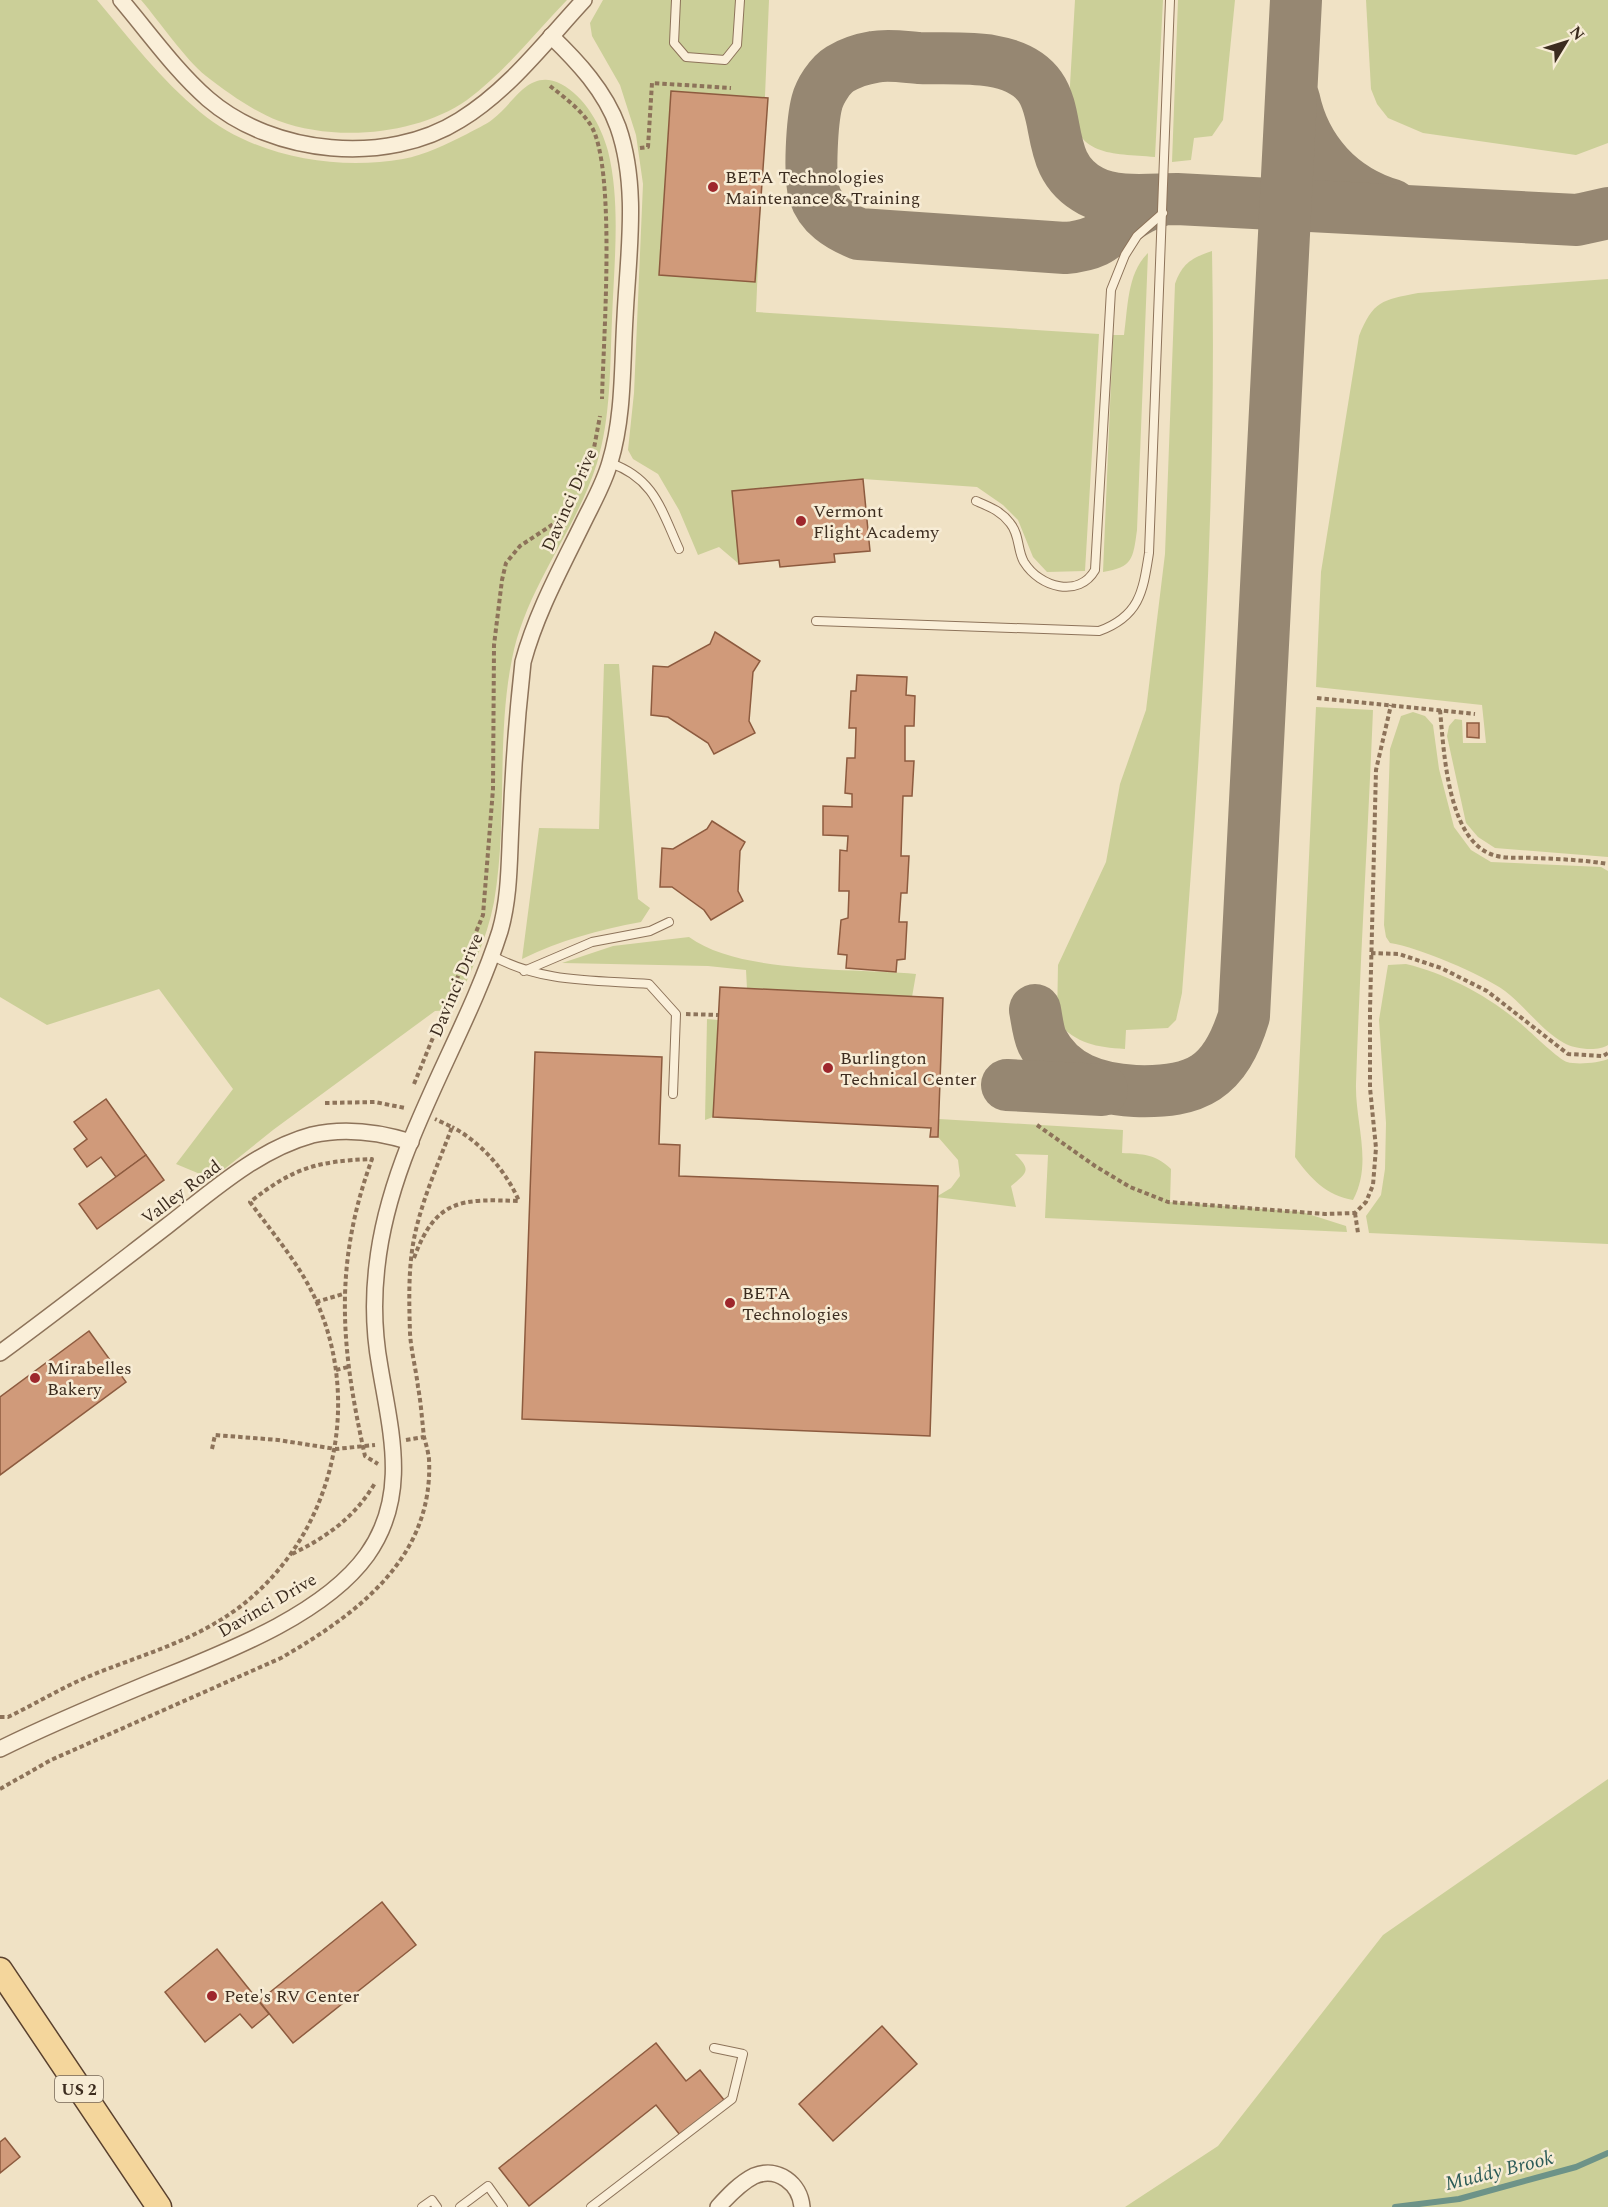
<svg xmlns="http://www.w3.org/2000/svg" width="1608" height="2207" font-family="Spectral,serif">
  <rect width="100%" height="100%" fill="#f0e2c5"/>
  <g fill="#cbcf98">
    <path d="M0 0H97C130 39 161 80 200 112 254 157 336 171 403 159 425 155 447 144 467 134 475 129 486 125 493 119 515 102 529 68 561 84 585 97 601 125 608 151 621 203 614 265 612 319 610 366 611 417 597 463 576 531 526 587 512 659 496 738 508 822 494 902 487 940 469 975 454 1010L435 1011 273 1130 212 1179 176 1164 233 1089 159 989 47 1025 0 997Z"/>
    <path d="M141 0H567C535 33 504 73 467 100 417 135 336 142 279 121 253 111 228 93 206 76 184 58 160 22 141 0Z"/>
    <polygon points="603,0 769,0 756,312 1099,334 1085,571 1047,572 1033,557 1018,520 1003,505 977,487 863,479 739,564 719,547 698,555 679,510 658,474 633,459 628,450 634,393 643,184 636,135 620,85 592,36 590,23"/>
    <path d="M1075 0H1163L1155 157C1111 153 1075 158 1069 102Z"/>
    <polygon points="1178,0 1235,0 1223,120 1212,136 1194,138 1191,160 1172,162"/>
    <polygon points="1366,0 1608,0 1608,143 1576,155 1423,133 1388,118 1377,104 1371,89"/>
    <path d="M1212 251C1217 499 1201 746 1182 993L1176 1020 1168 1028 1126 1030 1125 1049C1096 1047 1077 1044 1057 1022L1058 965 1106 862 1120 784 1146 710 1165 554 1175 284C1182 264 1191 258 1212 251Z"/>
    <path d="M1148 253 1137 530C1133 559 1133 567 1103 572L1113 335H1124C1128 308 1127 273 1148 253Z"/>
    <path d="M1608 279V857L1495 848 1478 837 1466 823 1447 736 1449 726 1455 719 1462 720 1463 743H1486L1482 705 1316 687 1321 572 1359 336C1373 301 1382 300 1418 293Z"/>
    <path d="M604 664H619L638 899 650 908 641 922C598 930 561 940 522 959L539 828 599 829Z"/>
    <path d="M1316 707 1373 710C1368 835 1360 959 1356 1084 1355 1123 1373 1163 1353 1200 1327 1196 1310 1178 1295 1157Z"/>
    <path d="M1413 712 1425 716 1433 725 1439 769 1454 827 1471 850 1491 862 1601 867 1608 871V1045C1598 1052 1574 1049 1564 1043 1541 1030 1526 1007 1505 991 1483 975 1418 947 1390 943L1386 937 1384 925 1390 749 1401 716Z"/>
    <path d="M689 937C739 974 853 968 916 974L912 997 747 989 746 970 708 966 562 963 613 946Z"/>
    <path d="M1406 964C1447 974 1487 995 1520 1023 1530 1031 1557 1058 1567 1062 1577 1065 1599 1063 1608 1059V1244L1369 1233 1366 1216 1381 1195 1385 1169 1386 1123 1379 1020 1388 965Z"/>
    <polygon points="707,1019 718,1020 713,1117 705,1120"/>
    <path d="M939 1119 1123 1130 1122 1153C1143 1154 1155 1154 1171 1169L1170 1202 1302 1212 1346 1226 1347 1232 1045 1218 1048 1155 1015 1154C1032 1170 1027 1173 1011 1186L1016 1207 936 1197 951 1188 960 1176 958 1160 938 1137Z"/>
    <polygon points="1608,1779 1608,2207 1125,2207 1218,2146 1383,1935"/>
  </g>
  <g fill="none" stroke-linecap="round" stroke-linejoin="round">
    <polyline stroke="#6d9388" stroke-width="6" points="1395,2207 1459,2199 1576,2167 1608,2153"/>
    <g stroke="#968772" stroke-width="52">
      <path d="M1294 99C1305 151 1341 190 1392 205"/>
      <path d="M1164 199C1156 202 1146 205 1138 210 1105 228 1110 244 1065 248L859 234C839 226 821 215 814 193 809 175 812 121 817 102 820 91 830 75 840 69 850 63 862 59 874 57 888 54 905 57 919 58 943 59 969 57 992 61 1084 77 1027 157 1091 191 1115 204 1151 199 1177 199L1577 220 1608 213"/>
      <path d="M1035 1010C1037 1020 1038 1032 1042 1041 1061 1078 1097 1089 1135 1091 1197 1093 1225 1078 1244 1016L1296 0"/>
      <polyline points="1007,1085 1102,1090"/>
    </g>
  </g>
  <g fill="#d09a7a" stroke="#8d5b3f" stroke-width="1.5">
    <polygon points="671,91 768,98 755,282 659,275"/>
    <polygon points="863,479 870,551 834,554 835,562 780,567 779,560 739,564 732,491"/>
    <polygon points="715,632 760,661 753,672 749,721 755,733 714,754 708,743 668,717 651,715 653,666 668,667 710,644"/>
    <polygon points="857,675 907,677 906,695 915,696 914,726 905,726 905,761 914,761 912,796 903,796 901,856 909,856 907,893 901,893 899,922 907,922 905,959 897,960 896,972 846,968 847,955 838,954 841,920 848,918 849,891 839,891 840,850 847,851 848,836 823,835 823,806 852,807 852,794 845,793 847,758 855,758 856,728 849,728 851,691 856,691"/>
    <polygon points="1467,723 1479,723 1479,738 1467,737"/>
    <polygon points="712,821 745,842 740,851 738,891 743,901 711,920 704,910 672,887 660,887 662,848 673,849 707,829"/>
    <polygon points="720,987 943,998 938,1137 930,1137 931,1128 713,1117"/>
    <polygon points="535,1052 662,1057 659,1144 680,1145 679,1176 938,1186 930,1436 522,1419"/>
    <polygon points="106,1099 146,1155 116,1177 101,1157 87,1167 74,1149 87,1139 74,1122"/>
    <polygon points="146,1155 164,1180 97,1229 79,1204"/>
    <polygon points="89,1331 126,1382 0,1475 0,1397"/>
    <polygon points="382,1902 416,1945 293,2043 259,2001"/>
    <polygon points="217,1949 269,2014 252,2028 240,2014 205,2042 165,1992"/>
    <polygon points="882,2026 917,2064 833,2141 799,2104"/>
    <polygon points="656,2043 686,2081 700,2070 724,2100 680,2135 656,2105 529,2206 499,2168"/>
    <polygon points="5,2138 20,2157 0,2173 0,2142"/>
  </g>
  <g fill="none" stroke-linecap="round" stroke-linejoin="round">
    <defs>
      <g id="lane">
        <polyline points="676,0 674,43 686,57 725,60 737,45 740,0"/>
        <path d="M610 463C654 478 661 509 679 549"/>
        <path d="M976 501C990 507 1001 511 1010 523 1020 535 1017 550 1024 562 1040 588 1079 598 1095 570L1111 290 1125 255 1137 236 1163 213"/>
        <path d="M816 621 1099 631C1140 616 1143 591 1149 553L1170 0"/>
        <path d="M491 955C541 983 593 980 649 984L676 1014 673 1094"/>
        <polyline points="524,971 592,942 650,931 669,922"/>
        <polyline points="422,2207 432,2200 437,2207"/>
        <polyline points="460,2207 488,2186 503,2207"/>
        <polyline points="591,2207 732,2099 743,2054 714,2048"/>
      </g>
      <g id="street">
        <path d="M121 0C149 33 175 70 208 99 273 155 387 166 460 120 509 90 545 42 584 0"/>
        <path d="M0 1353C56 1312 111 1269 167 1226 211 1192 257 1150 312 1135 346 1127 379 1132 411 1142"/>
        <path d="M0 1749C46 1726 94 1706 142 1686 212 1657 321 1619 367 1555 409 1496 391 1433 380 1367 374 1334 373 1299 377 1266 390 1146 464 1044 500 931 510 896 509 860 511 824 513 770 517 716 523 662 536 614 560 570 582 525 592 504 604 484 610 462 624 416 622 365 625 317 628 255 639 187 618 127 605 91 578 62 551 36"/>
        <path d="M718 2207C728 2196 740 2183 754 2176 778 2166 800 2184 802 2207"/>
      </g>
      <polyline id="primary" points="0,1970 159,2207"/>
    </defs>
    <use href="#lane" stroke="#8d735a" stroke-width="10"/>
    <use href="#street" stroke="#8d735a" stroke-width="18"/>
    <use href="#primary" stroke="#5a412e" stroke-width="27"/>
    <g stroke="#8d735a" stroke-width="4" stroke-dasharray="4.5 3" stroke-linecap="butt">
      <path d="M550 86C564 97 580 109 590 124 617 164 603 344 602 399"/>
      <polyline points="640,148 648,147 652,83 731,88"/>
      <polyline points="579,489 594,448 600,416"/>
      <polyline points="1317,698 1475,714"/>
      <path d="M1440 710C1444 750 1447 845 1497 856 1509 859 1523 857 1534 858 1559 859 1584 860 1608 864"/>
      <polyline points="1371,953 1399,954 1441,968 1487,991 1568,1054 1603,1056 1608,1053"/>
      <polyline points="686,1014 718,1015"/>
      <polyline points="414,1084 483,915 493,789 494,645 502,580 506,563 520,546 561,519 570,506"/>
      <polyline points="325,1103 375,1102 405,1108"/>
      <polyline points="1037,1125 1095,1166 1130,1187 1168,1202 1325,1214 1355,1213 1366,1202 1373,1185 1376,1148 1370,1088 1370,1010 1376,770 1391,705"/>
      <polyline points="1355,1213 1358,1233"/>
      <path d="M414 1258C436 1198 462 1199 519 1201 506 1171 481 1142 452 1127"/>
      <polyline points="316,1302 343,1294"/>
      <polyline points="336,1370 348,1367"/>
      <polyline points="406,1440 424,1437"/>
      <polyline points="212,1449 215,1435 278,1440 336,1449 375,1445"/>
      <path d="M292 1554C327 1537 355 1517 375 1483"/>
      <path d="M0 1717H8C31 1706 53 1693 76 1682 131 1657 186 1646 237 1609 334 1537 366 1400 312 1292 296 1260 271 1231 250 1202 293 1168 317 1161 372 1159 333 1266 341 1348 365 1456L378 1464"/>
      <path d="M0 1789 51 1760 281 1658C357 1614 434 1558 429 1459 428 1451 426 1444 424 1437 422 1420 421 1403 418 1387 416 1369 411 1351 410 1333 409 1301 408 1265 415 1234 423 1197 439 1162 452 1127L435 1119"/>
    </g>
    <use href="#lane" stroke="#faefd9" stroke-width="8"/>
    <use href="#street" stroke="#faefd9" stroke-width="15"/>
    <use href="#primary" stroke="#f4d69c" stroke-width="24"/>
  </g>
  <g fill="#9e272c" stroke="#f7ecd5" stroke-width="2">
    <circle cx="713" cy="187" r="6"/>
    <circle cx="801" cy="521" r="6"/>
    <circle cx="828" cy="1068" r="6"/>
    <circle cx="730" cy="1303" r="6"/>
    <circle cx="35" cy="1378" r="6"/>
    <circle cx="212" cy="1996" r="6"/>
  </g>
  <g text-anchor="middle" stroke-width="5" stroke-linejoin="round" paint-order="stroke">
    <rect fill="#f7ecd5" stroke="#746656" stroke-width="1.5" x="55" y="2076" width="48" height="26" rx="4.5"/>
    <g font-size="16" font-weight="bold" fill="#3c2c1f">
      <text x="79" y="2095">US 2</text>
    </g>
    <g font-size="18" fill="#3c2c1f" stroke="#f7ecd5" text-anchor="start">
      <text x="725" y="183">BETA Technologies<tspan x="725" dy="21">Maintenance &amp; Training</tspan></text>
      <text x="813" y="517">Vermont<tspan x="813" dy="21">Flight Academy</tspan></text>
      <text x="840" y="1064">Burlington<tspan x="840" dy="21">Technical Center</tspan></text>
      <text x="742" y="1299">BETA<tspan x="742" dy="21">Technologies</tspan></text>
      <text x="47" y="1374">Mirabelles<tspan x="47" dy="21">Bakery</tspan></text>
      <text x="224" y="2002">Pete's RV Center</text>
    </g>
    <g font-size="18" fill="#3c2c1f" stroke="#f7ecd5">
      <text transform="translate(569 500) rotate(-66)" y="6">Davinci Drive</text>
      <text transform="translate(456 985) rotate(-67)" y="6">Davinci Drive</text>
      <text transform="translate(181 1192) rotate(-37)" y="6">Valley Road</text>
      <text transform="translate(267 1605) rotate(-30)" y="6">Davinci Drive</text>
    </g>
    <g font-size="20" font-style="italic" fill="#2d5c58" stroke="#f7ecd5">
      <text transform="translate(1499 2170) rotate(-14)" y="7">Muddy Brook</text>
    </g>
  </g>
  <g transform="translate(1566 42) rotate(52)" stroke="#f7ecd5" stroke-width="4.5" paint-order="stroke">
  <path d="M0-4.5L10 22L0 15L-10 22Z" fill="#3c2c1f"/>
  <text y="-9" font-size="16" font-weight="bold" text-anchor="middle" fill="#3c2c1f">N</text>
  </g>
</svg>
